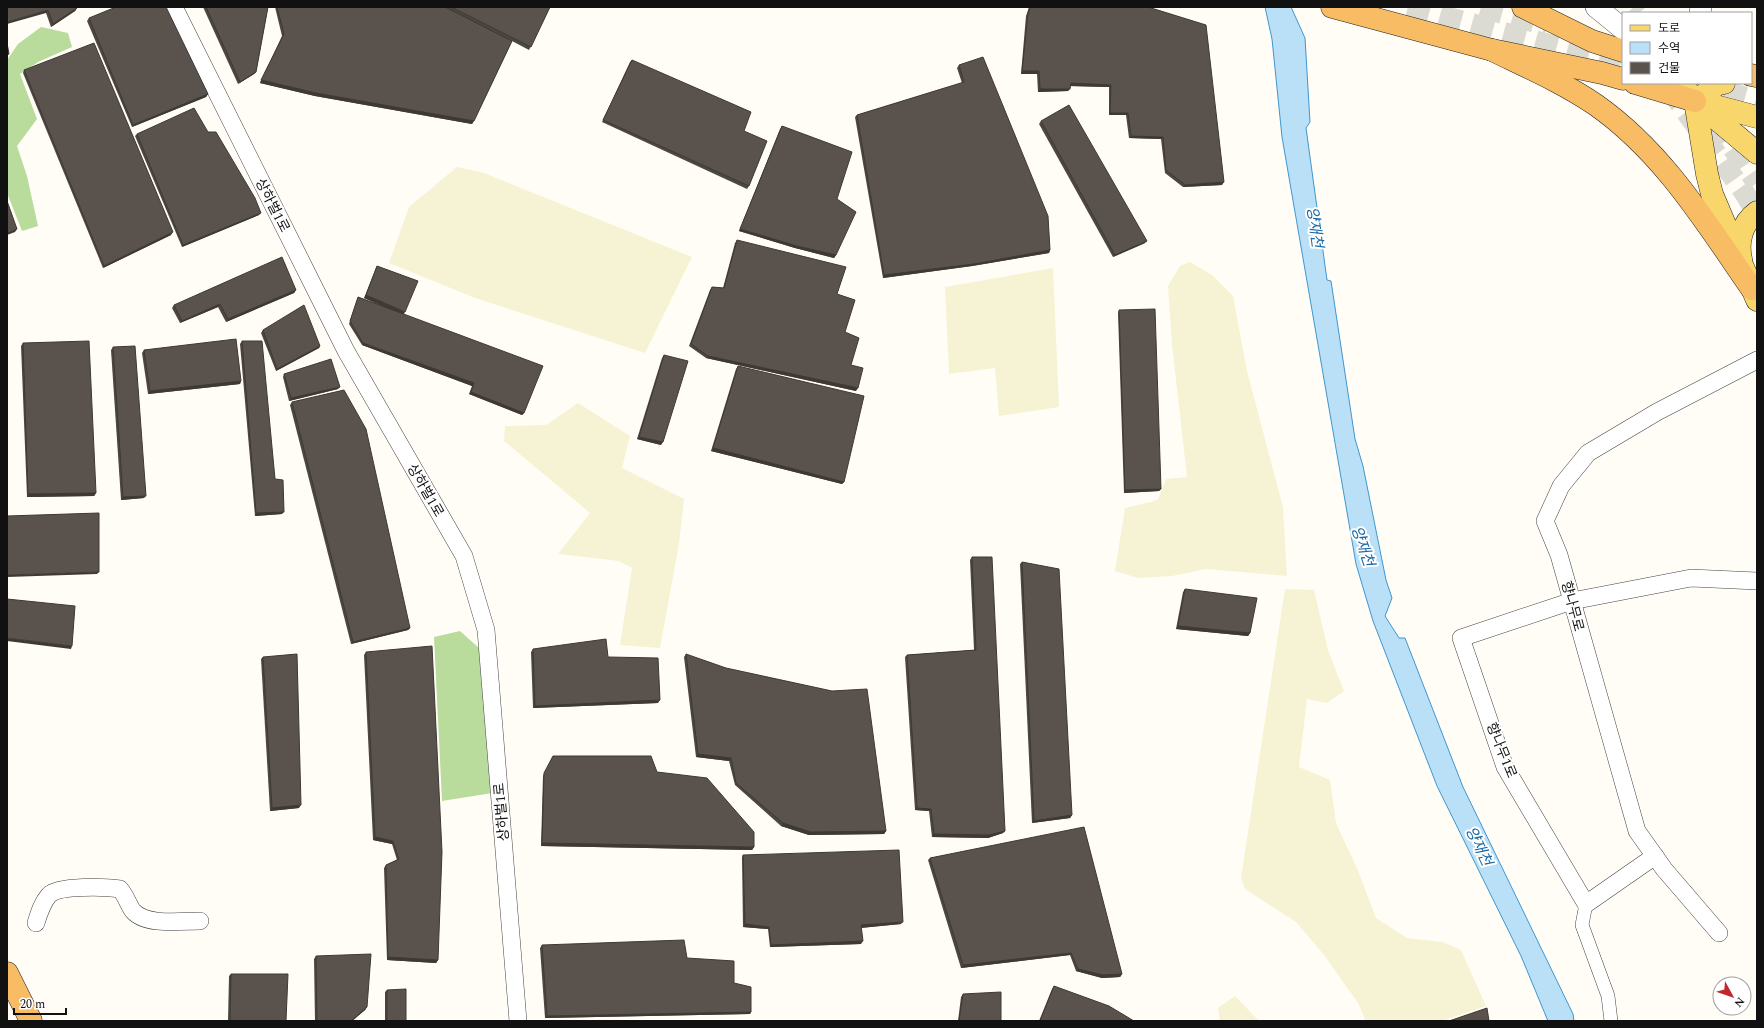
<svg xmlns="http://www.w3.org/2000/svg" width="1764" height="1028" font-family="Spectral,'Noto Sans KR',serif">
  <rect width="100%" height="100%" fill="#fffdf5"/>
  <g fill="#f6f3d4">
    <polygon points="457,167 484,173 692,257 645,353 475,298 389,263 409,207"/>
    <polygon points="1190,262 1212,275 1233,296 1247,371 1283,507 1287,576 1206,569 1172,576 1138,578 1115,571 1125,508 1151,502 1158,499 1166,479 1187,477 1172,345 1168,286 1180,266"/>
    <polygon points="1053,268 1059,407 999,416 995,368 949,374 945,287"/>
    <polygon points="578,403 630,436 622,468 684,499 679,544 660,648 620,645 632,568 619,561 558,554 590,513 504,441 505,426 546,425"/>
    <polygon points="1285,589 1314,590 1328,650 1344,691 1327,703 1307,699 1299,767 1330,780 1336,823 1359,873 1376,918 1407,938 1443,942 1461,950 1486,1006 1442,1021 1366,1021 1358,1003 1324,955 1296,922 1245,889 1241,878"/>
    <polygon points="1235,996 1259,1021 1220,1021 1218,1008"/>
  </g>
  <g fill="#b9dc9c">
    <polygon points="41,27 68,33 72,47 38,62 20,74 37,119 17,146 27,176 38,226 22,231 7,193 7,60 18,44"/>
    <polygon points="460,631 480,649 492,793 442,801 434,637"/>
  </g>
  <polygon fill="#b9e0f7" stroke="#3f96cf" points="1265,7 1291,7 1305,38 1310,122 1306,128 1327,280 1331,281 1355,439 1363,466 1386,580 1392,598 1385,616 1399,638 1405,638 1463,787 1573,1014 1574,1021 1548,1021 1521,956 1437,786 1373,621 1356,564 1282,137 1272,39"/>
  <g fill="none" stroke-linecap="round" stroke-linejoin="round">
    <g stroke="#dbdad3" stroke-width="21" stroke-dasharray="21 10" stroke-linecap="butt">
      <polyline points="1634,7 1639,13"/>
      <polyline points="1668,87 1744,192 1757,214"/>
      <polyline points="1715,123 1757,183"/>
    </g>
    <g stroke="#dbdad3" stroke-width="22" stroke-dasharray="22 11" stroke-linecap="butt">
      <polyline points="1408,7 1623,65"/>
      <polyline points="1481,7 1547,25"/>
      <polyline points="1692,83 1757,101"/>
    </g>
    <defs>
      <polyline id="pedestrian" points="1586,904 1582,925 1608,996 1611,1021"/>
      <g id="minor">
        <polyline points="174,7 346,351 464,556 486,630 518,1021"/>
        <polyline points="1655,856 1586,904 1505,767 1461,638 1572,601 1691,578 1757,581"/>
        <path d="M36 923C39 913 42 903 49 895 59 885 106 887 120 889 126 896 128 904 133 911 146 926 182 921 200 921"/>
        <polyline points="1719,933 1664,869 1637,831 1559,555 1545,521 1561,486 1588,453 1657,412 1757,360"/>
      </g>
      <g id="tertiary">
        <polyline points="1596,7 1623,29"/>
        <polyline points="1700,13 1701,7"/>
      </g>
      <g id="primary">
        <polyline points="1681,83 1695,101 1757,153"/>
        <polyline points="1695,101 1707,174 1712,194 1757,300"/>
        <polyline points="1695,101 1718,84 1724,83"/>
        <polyline points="1700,102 1757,117"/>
        <path d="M1741 259C1737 241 1742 223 1757 212"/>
      </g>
      <g id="trunk">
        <polyline points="1332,7 1492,50 1602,73 1623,79"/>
        <polyline points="1523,7 1592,41 1623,51"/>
        <path d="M1492 50C1527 67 1564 83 1596 105 1664 153 1706 223 1752 289"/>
        <polyline points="1751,75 1756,76"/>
        <polyline points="1635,83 1695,101"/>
        <polyline points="7,973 31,1021"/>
      </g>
    </defs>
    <use href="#pedestrian" stroke="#444" stroke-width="14"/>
    <use href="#minor" stroke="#444" stroke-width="18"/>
    <use href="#tertiary" stroke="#444" stroke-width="22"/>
    <use href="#primary" stroke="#222" stroke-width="23"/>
    <use href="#trunk" stroke="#222" stroke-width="23"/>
    <use href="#pedestrian" stroke="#fff" stroke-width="13"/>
    <use href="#minor" stroke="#fff" stroke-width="17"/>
    <use href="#tertiary" stroke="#fff" stroke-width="21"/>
    <use href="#primary" stroke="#f9d66b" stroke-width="22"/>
    <use href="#trunk" stroke="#f7bc64" stroke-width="22"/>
  </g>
  <g fill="#4d4742">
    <polygon points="7,7 77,8 75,11 51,27 46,13"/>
    <polygon points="203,7 268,7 256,72 254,74 238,84"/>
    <polygon points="275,7 550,7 529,50 512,41 472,124 315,96 260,83 282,36"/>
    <polygon points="1029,7 1148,7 1222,185 1183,187 1165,173 1161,139 1129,138 1126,115 1109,115 1109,87 1070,86 1068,91 1038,92 1037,74 1021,74 1026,16"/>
    <polygon points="89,18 208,94 206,97 132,127 87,21"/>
    <polygon points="632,60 744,131 749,186 747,189 602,122 630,62"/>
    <polygon points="959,65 1050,250 1049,253 972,266 883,278 855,117 857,115 962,83 957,68"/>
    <polygon points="24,70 171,235 103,268 23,73"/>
    <polygon points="1041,121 1145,243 1113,257 1039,124"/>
    <polygon points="782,126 837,199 836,255 834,258 795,248 739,231 780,129"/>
    <polygon points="208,132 259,215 182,247 135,136 137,134"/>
    <polygon points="737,240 837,294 845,332 856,391 706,358 689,346 710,290 712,287 723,288 735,243"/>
    <polygon points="377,266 404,314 524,413 522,415 469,394 472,386 362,345 349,324 358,297 389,309 364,298 376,268"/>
    <polygon points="296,290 294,293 226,322 218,307 180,323 172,308 174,305"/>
    <polygon points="1119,310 1161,489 1159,491 1124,493 1118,313"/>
    <polygon points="263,330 320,346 319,348 276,371 261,333"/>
    <polygon points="242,341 275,479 282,514 255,516 240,344"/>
    <polygon points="23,343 96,493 94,496 27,497 21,346"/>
    <polygon points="113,347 144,498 121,500 111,350"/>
    <polygon points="144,350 241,381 240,384 148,394 142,353"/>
    <polygon points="664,355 661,445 637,439 662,358"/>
    <polygon points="738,366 844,482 842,484 711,451 736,369"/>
    <polygon points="284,374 338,389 289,401 283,377"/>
    <polygon points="292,402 410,628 408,630 351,644 290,405"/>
    <polygon points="972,557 1005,831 1003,833 988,838 932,837 929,811 915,810 905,657 907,655 974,650 970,560"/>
    <polygon points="1022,562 1072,815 1070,818 1032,823 1020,564"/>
    <polygon points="1185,589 1250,633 1248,636 1176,629 1183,592"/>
    <polygon points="533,649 608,657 658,703 533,708 531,652"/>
    <polygon points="366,652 438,960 436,963 387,960 384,868 386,865 397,860 392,844 373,840 364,655"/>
    <polygon points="686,654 886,831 884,834 809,835 781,826 735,785 729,761 696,757 684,657"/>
    <polygon points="263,657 299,808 270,811 261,659"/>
    <polygon points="553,756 657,772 754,847 752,850 541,846 543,776"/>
    <polygon points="743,855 901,924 861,928 861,944 770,947 768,929 743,927 742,857"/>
    <polygon points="930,858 1122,974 1120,977 1102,978 1076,971 1070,955 961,968 928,860"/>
    <polygon points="542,945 687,958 734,983 751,1012 750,1014 545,1018 540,948"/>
    <polygon points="316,956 367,1007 365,1010 352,1021 315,1021 314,959"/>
    <polygon points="231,974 286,1021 228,1021 229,976"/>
    <polygon points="1054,986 1134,1021 1039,1021 1052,989"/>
    <polygon points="387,990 406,1021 385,1021 385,992"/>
    <polygon points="963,994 1001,1021 958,1021 961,997"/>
  </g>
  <g fill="#3f3936">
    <polygon points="77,8 75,11 51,27 53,24"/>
    <polygon points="48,10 46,13 7,24 7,22"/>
    <polygon points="1022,71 1039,71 1037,74 1021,74"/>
    <polygon points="256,72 254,74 238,84 240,82"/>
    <polygon points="261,80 474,121 472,124 315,96 260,83"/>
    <polygon points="1071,83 1111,85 1109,87 1069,86"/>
    <polygon points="1040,89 1070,89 1068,91 1038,92"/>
    <polygon points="208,94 206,97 132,127 133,125"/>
    <polygon points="1110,113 1128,113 1126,115 1109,115"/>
    <polygon points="1131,136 1163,137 1161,139 1129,138"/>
    <polygon points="1224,182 1222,185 1183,187 1185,185"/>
    <polygon points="261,213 259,215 182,247 183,245"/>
    <polygon points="17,229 15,232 7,235 7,233"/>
    <polygon points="740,229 836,255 834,258 795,248 739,231"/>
    <polygon points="173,232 171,235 103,268 104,266"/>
    <polygon points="1147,241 1145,243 1113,257 1115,255"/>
    <polygon points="1050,250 1049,253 972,266 883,278 884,275"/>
    <polygon points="296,290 294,293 226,322 228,319"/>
    <polygon points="366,295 405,312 403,315 364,298"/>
    <polygon points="220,304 218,307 180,323 182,321"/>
    <polygon points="363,343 474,383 472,386 362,345"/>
    <polygon points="320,346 319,348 276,371 277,369"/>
    <polygon points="708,356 858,388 856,391 706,358"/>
    <polygon points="241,381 240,384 148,394 150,391"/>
    <polygon points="340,387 338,389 289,401 291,398"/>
    <polygon points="471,392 524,413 522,415 469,394"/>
    <polygon points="639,437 663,442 661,445 637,439"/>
    <polygon points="713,448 844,482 842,484 711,451"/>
    <polygon points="1161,489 1159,491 1124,493 1125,490"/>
    <polygon points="96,493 94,496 27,497 28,494"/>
    <polygon points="146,496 144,498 121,500 123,497"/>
    <polygon points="284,512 282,514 255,516 256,513"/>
    <polygon points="99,572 97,574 7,577 7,575"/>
    <polygon points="1178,626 1250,633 1248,636 1176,629"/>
    <polygon points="410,628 408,630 351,644 353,642"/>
    <polygon points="7,638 72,646 71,649 7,641"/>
    <polygon points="660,700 658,703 533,708 535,706"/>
    <polygon points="698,754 731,758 729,761 696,757"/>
    <polygon points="301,805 299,808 270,811 272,808"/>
    <polygon points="917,808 931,809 929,811 915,810"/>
    <polygon points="1072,815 1070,818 1032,823 1034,821"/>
    <polygon points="783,823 886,831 884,834 809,835 781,826"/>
    <polygon points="1005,831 1003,833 988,838 932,837 934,834"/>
    <polygon points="375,837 393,841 392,844 373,840"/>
    <polygon points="542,843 754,847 752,850 541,846"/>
    <polygon points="903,922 901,924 859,928 861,925"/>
    <polygon points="745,924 769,927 768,929 743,927"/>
    <polygon points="863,941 861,944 770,947 771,945"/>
    <polygon points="1071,953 1070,955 961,968 963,965"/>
    <polygon points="388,957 438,960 436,963 387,960"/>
    <polygon points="1078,969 1122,974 1120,977 1102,978 1076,971"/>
    <polygon points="367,1007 365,1010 352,1021 351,1021"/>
    <polygon points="751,1012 750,1014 545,1018 547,1016"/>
  </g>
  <g fill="#5a524d" stroke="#3f3936">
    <polygon points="7,7 76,7 77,8 53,24 48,10 7,22"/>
    <polygon points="116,7 166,7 208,94 133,125 89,18"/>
    <polygon points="206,7 268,7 256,72 240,82"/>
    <polygon points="277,7 445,7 512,41 474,121 316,93 261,80 284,34"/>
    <polygon points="451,7 550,7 531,47"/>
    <polygon points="1030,7 1148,7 1206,25 1224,182 1185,185 1166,170 1163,137 1131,136 1128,113 1110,113 1111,85 1071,83 1070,89 1040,89 1039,71 1022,71 1028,14"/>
    <polygon points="7,43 9,54 7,55"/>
    <polygon points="94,43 173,232 104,266 24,70"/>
    <polygon points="983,57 1048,216 1050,250 974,264 884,275 857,115 964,82 959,65"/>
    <polygon points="632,60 751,112 744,131 767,141 749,186 603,120"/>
    <polygon points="1069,105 1147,241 1115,255 1041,121"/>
    <polygon points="194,108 208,132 216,132 255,198 261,213 183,245 137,134"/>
    <polygon points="782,126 852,152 837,199 856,212 836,255 797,246 740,229"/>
    <polygon points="7,201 17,229 7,233"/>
    <polygon points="737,240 846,267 837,294 855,300 845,332 859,338 851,365 863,368 858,388 708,356 691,344 712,287 724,288"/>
    <polygon points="282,257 296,290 228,319 220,304 182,321 174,305"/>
    <polygon points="377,266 418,281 405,312 366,295"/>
    <polygon points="358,297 543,366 524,413 471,392 474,383 363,343 350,321"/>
    <polygon points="304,305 320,346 277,369 263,330"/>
    <polygon points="1155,309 1161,489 1125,490 1119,310"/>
    <polygon points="236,339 241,381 150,391 144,350"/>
    <polygon points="89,341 96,493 28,494 23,343"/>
    <polygon points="242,341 262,341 275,479 283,480 284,512 256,513"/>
    <polygon points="135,346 146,496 123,497 113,347"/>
    <polygon points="664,355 688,361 663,442 639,437"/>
    <polygon points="331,359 340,387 291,398 284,374"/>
    <polygon points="738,366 864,396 844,482 713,448"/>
    <polygon points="344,390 366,429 410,628 353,642 292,402"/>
    <polygon points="99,513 99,572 7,575 7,516"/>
    <polygon points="972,557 992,557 1005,831 989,835 934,834 931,809 917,808 907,655 976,650"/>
    <polygon points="1022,562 1059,569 1072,815 1034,821"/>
    <polygon points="1185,589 1257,598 1250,633 1178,626"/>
    <polygon points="7,599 75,606 72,646 7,638"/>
    <polygon points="606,639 608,657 658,658 660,700 535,706 533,649"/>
    <polygon points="432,646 442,852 438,960 388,957 386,865 399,859 393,841 375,837 366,652"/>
    <polygon points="297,654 301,805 272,808 263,657"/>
    <polygon points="686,654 726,668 832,691 867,689 886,831 811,832 783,823 736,783 731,758 698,754"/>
    <polygon points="553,756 651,756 657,772 707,778 754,832 754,847 542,843 544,773"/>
    <polygon points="1084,827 1122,974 1103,975 1078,969 1071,953 963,965 930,858"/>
    <polygon points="899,850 903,922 861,925 863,941 771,945 769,927 745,924 743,855"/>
    <polygon points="684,940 687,958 734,961 734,983 751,987 751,1012 547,1016 542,945"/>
    <polygon points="371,954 367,1007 351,1021 317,1021 316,956"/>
    <polygon points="231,974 288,974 286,1021 230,1021"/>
    <polygon points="1054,986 1109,1006 1134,1021 1040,1021"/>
    <polygon points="406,989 406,1021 387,1021 387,990"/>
    <polygon points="1001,992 1001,1021 959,1021 963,994"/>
    <polygon points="1487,1008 1489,1021 1449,1021"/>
  </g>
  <g text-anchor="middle" stroke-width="4" stroke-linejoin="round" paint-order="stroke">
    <g font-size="14" fill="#111" stroke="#fff">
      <text transform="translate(273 205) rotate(63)" y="5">상하벌1로</text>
      <text transform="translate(426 490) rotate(60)" y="5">상하벌1로</text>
      <text transform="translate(1573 606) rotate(75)" y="5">향나무로</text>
      <text transform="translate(1502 750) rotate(68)" y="5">향나무1로</text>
      <text transform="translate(501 812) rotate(-95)" y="5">상하벌1로</text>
    </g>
    <g font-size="15" font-style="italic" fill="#1768a6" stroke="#fff">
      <text transform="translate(1315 227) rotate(82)" y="5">양재천</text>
      <text transform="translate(1363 546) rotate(71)" y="5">양재천</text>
      <text transform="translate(1479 846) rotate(64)" y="5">양재천</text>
    </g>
  </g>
  <rect width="1764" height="1028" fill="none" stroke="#111111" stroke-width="16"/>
  <rect x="1622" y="12" width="130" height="72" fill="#ffffff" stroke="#a0a0a0"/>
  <rect x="1630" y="25" width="20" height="6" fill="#f9d66b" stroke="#a0a0a0"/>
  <text x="1658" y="32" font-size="12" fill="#111111">도로</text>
  <rect x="1630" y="42" width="20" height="12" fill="#b9e0f7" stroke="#a0a0a0"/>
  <text x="1658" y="52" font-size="12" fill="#111111">수역</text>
  <rect x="1630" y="62" width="20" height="12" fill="#5a524d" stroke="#a0a0a0"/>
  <text x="1658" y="72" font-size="12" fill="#111111">건물</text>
  <g transform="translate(1732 996) rotate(130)"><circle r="19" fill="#ffffff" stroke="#a0a0a0"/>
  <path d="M0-3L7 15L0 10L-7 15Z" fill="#c4262e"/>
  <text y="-6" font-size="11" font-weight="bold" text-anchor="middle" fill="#111111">N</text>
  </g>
  <path d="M14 1008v6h52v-6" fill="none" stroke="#111111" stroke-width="2"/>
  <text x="20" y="1008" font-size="12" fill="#111111" stroke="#ffffff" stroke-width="3" paint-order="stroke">20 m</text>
</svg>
